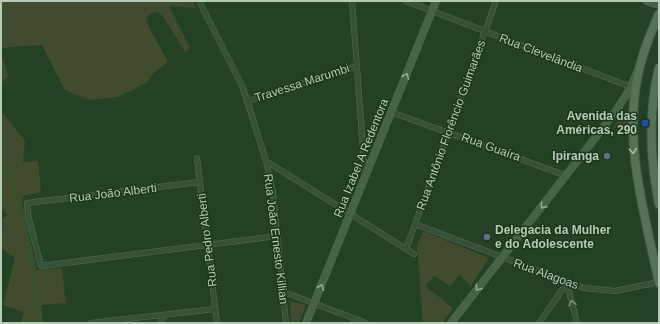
<svg xmlns="http://www.w3.org/2000/svg" width="660" height="324" font-family="Arial,sans-serif">
  <rect width="100%" height="100%" fill="#234123"/>
  <g fill="#414c2f">
    <polygon points="1,1 192,1 196,8 169,6 190,48 185,52 163,16 156,12 150,14 146,18 148,25 168,62 155,72 146,83 118,97 89,100 65,90 42,45 1,48"/>
    <polygon points="1,55 9,77 1,83"/>
    <polygon points="1,111 25,141 23,162 38,161 41,192 23,196 22,203 37,270 62,268 66,303 41,305 43,323 21,323 24,312 3,305 15,258 1,248 1,231 3,229 2,220 7,215 1,207"/>
    <polygon points="622,113 631,113 630,134 624,134 624,128 613,128"/>
    <polygon points="423,231 489,258 471,286 459,275 450,286 434,276 425,286 453,308 442,323 423,323 417,246"/>
    <polygon points="290,301 306,305 299,323 291,323"/>
  </g>
  <g fill="none" stroke-linecap="round" stroke-linejoin="round">
    <polyline stroke="#285828" stroke-width="1.5" points="1,162 11,174 14,190 25,221 30,243 31,262 34,270 32,289 37,298 39,317 42,323"/>
    <defs>
      <g id="street">
        <polyline points="199,1 243,88 266,161 273,193 286,323"/>
        <polyline points="352,1 365,176"/>
        <polyline points="406,1 631,87"/>
        <polyline points="248,101 357,66"/>
        <polyline points="391,112 567,176"/>
        <polyline points="197,158 217,323"/>
        <polyline points="266,161 414,254"/>
        <polyline points="200,182 27,203 28,215 41,266 277,236"/>
        <polyline points="415,224 584,288 615,291 659,282"/>
        <polyline points="406,249 496,1"/>
        <polyline points="567,283 577,323"/>
        <polyline points="284,292 366,323"/>
        <polyline points="91,323 215,309"/>
        <polyline points="160,323 164,315"/>
        <polyline points="539,323 567,283"/>
      </g>
      <g id="secondary">
        <polyline points="647,1 659,5"/>
        <polyline points="306,323 436,1"/>
        <polyline points="451,323 616,111 631,87 637,72"/>
      </g>
      <g id="primary">
        <path d="M659 14C650 34 642 54 638 75 623 145 645 214 659 283"/>
        <path d="M659 68C648 113 650 159 659 204"/>
      </g>
    </defs>
    <use href="#street" stroke="#556e56" stroke-width="6"/>
    <use href="#secondary" stroke="#556e56" stroke-width="8"/>
    <use href="#primary" stroke="#415a42" stroke-width="10"/>
    <use href="#street" stroke="#375138" stroke-width="5"/>
    <use href="#secondary" stroke="#456447" stroke-width="7"/>
    <use href="#primary" stroke="#557156" stroke-width="8"/>
  </g>
  <defs><path id="oneway-chevron" d="M-2-3.5L2.5 0L-2 3.5" fill="none" stroke-width="1.6" stroke-linecap="round" stroke-linejoin="round"/></defs>
  <g stroke="#93ac94">
    <use href="#oneway-chevron" transform="translate(406 76) rotate(-68)"/>
    <use href="#oneway-chevron" transform="translate(543 206) rotate(129)"/>
    <use href="#oneway-chevron" transform="translate(321 287) rotate(-68)"/>
    <use href="#oneway-chevron" transform="translate(478 288) rotate(128)"/>
  </g>
  <use stroke="#a6bea7" href="#oneway-chevron" transform="translate(633 151) rotate(85)"/>
  <use stroke="#7c947d" href="#oneway-chevron" transform="translate(572 303) rotate(-103)"/>
  <rect fill="#1a4fb4" stroke="#1c361d" stroke-width="1.5" x="641" y="119" width="8" height="8" rx="2"/>
  <g fill="#5c6f8a" stroke="#1c361d" stroke-width="1.5">
    <circle cx="607" cy="156" r="4"/>
    <circle cx="487" cy="237" r="4"/>
  </g>
  <g text-anchor="middle" stroke-width="3" stroke-linejoin="round" paint-order="stroke">
    <g font-size="12" fill="#b4cbb5" stroke="#1c361d">
      <text transform="translate(541 53) rotate(21)" y="4">Rua Clevelândia</text>
      <text transform="translate(302 83) rotate(-18)" y="4">Travessa Marumbi</text>
      <text transform="translate(451 125) rotate(-70)" y="4">Rua Antônio Florêncio Guimarães</text>
      <text transform="translate(491 147) rotate(20)" y="4">Rua Guaíra</text>
      <text transform="translate(361 158) rotate(-68)" y="4">Rua Izabel A Redentora</text>
      <text transform="translate(113 193) rotate(-7)" y="4">Rua João Alberti</text>
      <text transform="translate(276 239) rotate(83)" y="4">Rua João Ernesto Killian</text>
      <text transform="translate(207 240) rotate(-97)" y="4">Rua Pedro Alberti</text>
      <text transform="translate(546 274) rotate(20)" y="4">Rua Alagoas</text>
    </g>
    <g font-size="12" font-weight="bold" fill="#b4cbb5" stroke="#1c361d" text-anchor="end">
      <text x="637" y="120">Avenida das<tspan x="637" dy="14">Américas, 290</tspan></text>
      <text x="599" y="160">Ipiranga</text>
      <text x="495" y="234" text-anchor="start">Delegacia da Mulher<tspan x="495" dy="14">e do Adolescente</tspan></text>
    </g>
  </g>
  <rect width="660" height="324" fill="none" stroke="#b4cbb5" stroke-width="4"/>
</svg>
